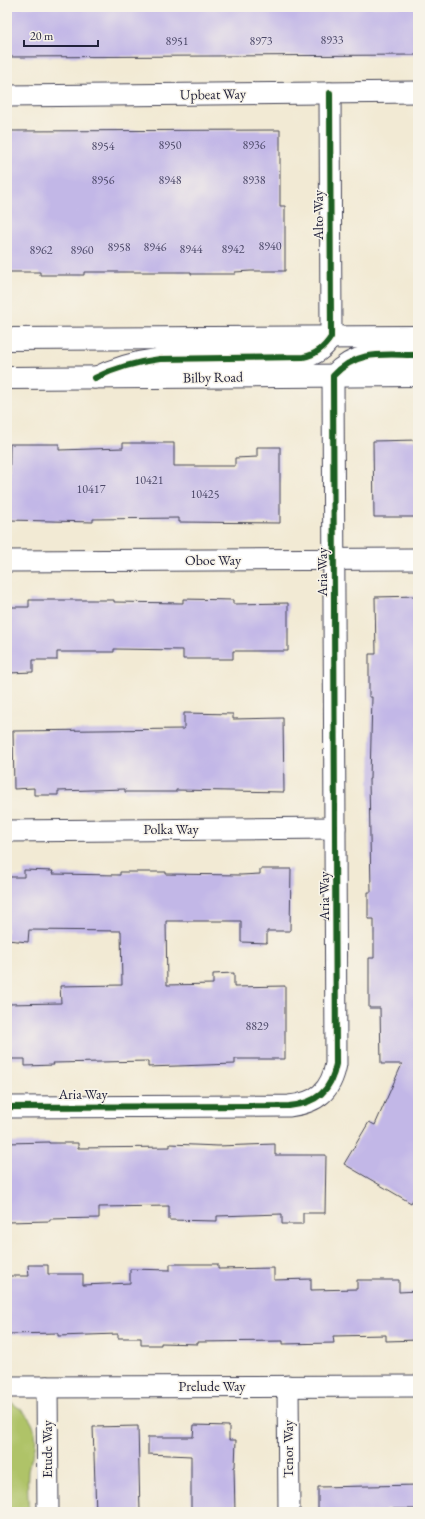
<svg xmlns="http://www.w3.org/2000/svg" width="425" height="1519" font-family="'EB Garamond',serif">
  <rect width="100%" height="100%" fill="#f7f3e8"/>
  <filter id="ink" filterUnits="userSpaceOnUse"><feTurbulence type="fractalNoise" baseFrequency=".025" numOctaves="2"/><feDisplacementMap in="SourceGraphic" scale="8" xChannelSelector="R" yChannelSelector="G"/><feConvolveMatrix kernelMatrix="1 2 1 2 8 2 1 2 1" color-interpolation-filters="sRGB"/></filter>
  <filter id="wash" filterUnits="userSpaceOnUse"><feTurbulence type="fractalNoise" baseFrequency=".012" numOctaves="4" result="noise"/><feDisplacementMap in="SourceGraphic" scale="16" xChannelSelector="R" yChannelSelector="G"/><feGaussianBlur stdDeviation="0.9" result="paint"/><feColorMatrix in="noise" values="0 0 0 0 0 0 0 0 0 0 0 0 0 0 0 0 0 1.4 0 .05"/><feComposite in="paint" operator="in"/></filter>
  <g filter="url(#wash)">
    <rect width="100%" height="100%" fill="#f2ead4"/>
    <path fill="#afc367" stroke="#687251" d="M7 1401C26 1409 39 1426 35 1447 34 1455 29 1463 28 1471 27 1485 28 1499 29 1512H7Z"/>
    <g id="blocks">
      <g fill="#c2b7e7">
        <polygon points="7,7 418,7 418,55 7,57"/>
        <polygon points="280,130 280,206 285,206 285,271 251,271 235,272 235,274 191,274 191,272 84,272 84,275 40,275 40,272 7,272 7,131"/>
        <polygon points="418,440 418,517 374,517 373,441"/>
        <polygon points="123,443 174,443 174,466 235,466 235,458 257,457 257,447 280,447 280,523 179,522 179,518 93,519 93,522 9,520 10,444 59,444 59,450 123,448"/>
        <polygon points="418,596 418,1191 411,1203 344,1164 369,1122 375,1125 402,1064 381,1064 380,1008 369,1008 369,958 374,958 374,919 368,919 368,892 371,892 369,779 370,779 372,697 369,697 369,654 376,654 375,597"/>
        <polygon points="183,599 233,600 233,604 288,603 288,651 233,651 233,659 183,659 183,650 114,649 114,652 57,652 57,660 33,660 33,672 9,673 8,607 29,607 29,600 114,600 114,602 183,603"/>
        <polygon points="184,713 233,714 233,719 283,718 284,792 176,790 176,792 125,792 125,789 58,791 58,795 34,795 34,788 14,789 13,731 184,729"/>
        <polygon points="260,869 291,869 290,931 267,931 267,943 241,942 241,921 166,921 167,985 213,984 213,974 234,973 234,987 285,986 285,1059 235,1059 235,1064 148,1067 148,1061 53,1063 54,1065 25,1066 25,1059 7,1059 7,1004 61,1003 60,986 122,985 121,931 29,930 28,942 7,940 7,877 24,877 24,870 53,871 52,874 120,875 120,872 166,872 166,874 241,875 260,874"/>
        <polygon points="49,1142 49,1143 78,1143 78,1148 170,1147 170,1144 218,1146 275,1144 275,1155 326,1155 325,1213 303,1213 303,1224 282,1224 282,1214 217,1216 217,1221 169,1220 169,1206 99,1207 99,1218 50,1219 50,1221 7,1222 7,1143"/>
        <polygon points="170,1264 218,1264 218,1269 274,1268 274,1280 311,1279 311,1290 357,1289 357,1280 399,1280 399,1292 418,1291 418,1340 386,1341 386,1335 333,1336 334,1343 283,1344 283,1341 198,1342 198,1344 161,1343 161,1345 141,1345 141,1338 118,1338 118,1334 58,1336 58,1333 7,1334 7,1276 29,1276 28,1265 48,1265 48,1274 83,1274 83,1285 130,1283 130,1269 170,1270"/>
        <polygon points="194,1425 229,1426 229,1440 236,1440 235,1467 234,1467 235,1512 191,1512 191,1456 148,1454 148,1437 193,1437"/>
        <polygon points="138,1426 140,1512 96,1512 93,1427"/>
        <polygon points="418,1485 418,1509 385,1509 385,1512 318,1512 318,1487"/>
      </g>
    </g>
  </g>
  <g filter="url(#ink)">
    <use href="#blocks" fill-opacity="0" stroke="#414052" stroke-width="1"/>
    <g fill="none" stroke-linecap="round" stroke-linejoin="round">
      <defs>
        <g id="street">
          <polyline points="7,96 418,92"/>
          <path d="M95 378C117 367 136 362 160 359L303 357C316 355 324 348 331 337L330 93"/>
          <polyline points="7,561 418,559"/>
          <polyline points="7,831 335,828"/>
          <path d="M7 1107 289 1106C317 1103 331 1091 336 1064L333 376C358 349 384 355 418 355"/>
          <polyline points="288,1386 289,1512"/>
          <polyline points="7,1387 418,1386"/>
          <polyline points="47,1387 48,1512"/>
        </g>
        <g id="secondary">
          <polyline points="7,339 418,337"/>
          <polyline points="7,378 418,375"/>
        </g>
      </defs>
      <use href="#street" stroke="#414052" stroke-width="23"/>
      <use href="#secondary" stroke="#414052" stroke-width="24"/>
      <use href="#street" stroke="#fff" stroke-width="21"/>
      <use href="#secondary" stroke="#fff" stroke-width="22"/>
      <defs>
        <g id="cycleway">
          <path d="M95 378C117 367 136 362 160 359L303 357C316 355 324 348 331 337L330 93"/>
          <path d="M7 1107 289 1106C317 1103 331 1091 336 1064L333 376C358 349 384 355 418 355"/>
        </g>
      </defs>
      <use href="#cycleway" stroke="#f7f3e8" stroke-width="8"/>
      <use href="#cycleway" stroke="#1b5e20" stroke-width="6"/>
    </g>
  </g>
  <g text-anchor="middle" stroke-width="3" stroke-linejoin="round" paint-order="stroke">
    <g font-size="12" fill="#4a4766">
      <text x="332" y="44">8933</text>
      <text x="177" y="45">8951</text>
      <text x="261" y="45">8973</text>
      <text x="170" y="149">8950</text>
      <text x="254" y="149">8936</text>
      <text x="103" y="150">8954</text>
      <text x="103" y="184">8956</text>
      <text x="170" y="184">8948</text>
      <text x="254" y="184">8938</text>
      <text x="270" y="250">8940</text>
      <text x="119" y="251">8958</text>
      <text x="155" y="251">8946</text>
      <text x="191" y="253">8944</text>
      <text x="233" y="253">8942</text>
      <text x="41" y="254">8962</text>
      <text x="82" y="254">8960</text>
      <text x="149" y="484">10421</text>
      <text x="91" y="493">10417</text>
      <text x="205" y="498">10425</text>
      <text x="257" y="1030">8829</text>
    </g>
    <g font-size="14" fill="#22223b" stroke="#f7f3e8">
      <text transform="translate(213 94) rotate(-1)" y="5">Upbeat Way</text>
      <text transform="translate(318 215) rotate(-90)" y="5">Alto Way</text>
      <text transform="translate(213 377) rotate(-1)" y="5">Bilby Road</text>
      <text x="213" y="565">Oboe Way</text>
      <text transform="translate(322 572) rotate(-90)" y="5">Aria Way</text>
      <text x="171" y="834">Polka Way</text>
      <text transform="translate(324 896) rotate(-90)" y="5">Aria Way</text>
      <text x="83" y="1099">Aria Way</text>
      <text x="212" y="1391">Prelude Way</text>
      <text transform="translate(47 1449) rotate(-90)" y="5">Etude Way</text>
      <text transform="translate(288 1449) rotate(-90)" y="5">Tenor Way</text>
    </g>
  </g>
  <rect width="425" height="1519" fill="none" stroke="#f7f3e8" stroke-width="24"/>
  <path d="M24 40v6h74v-6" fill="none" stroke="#22223b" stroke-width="2"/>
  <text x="30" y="40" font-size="12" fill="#22223b" stroke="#f7f3e8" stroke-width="3" paint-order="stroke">20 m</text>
</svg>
